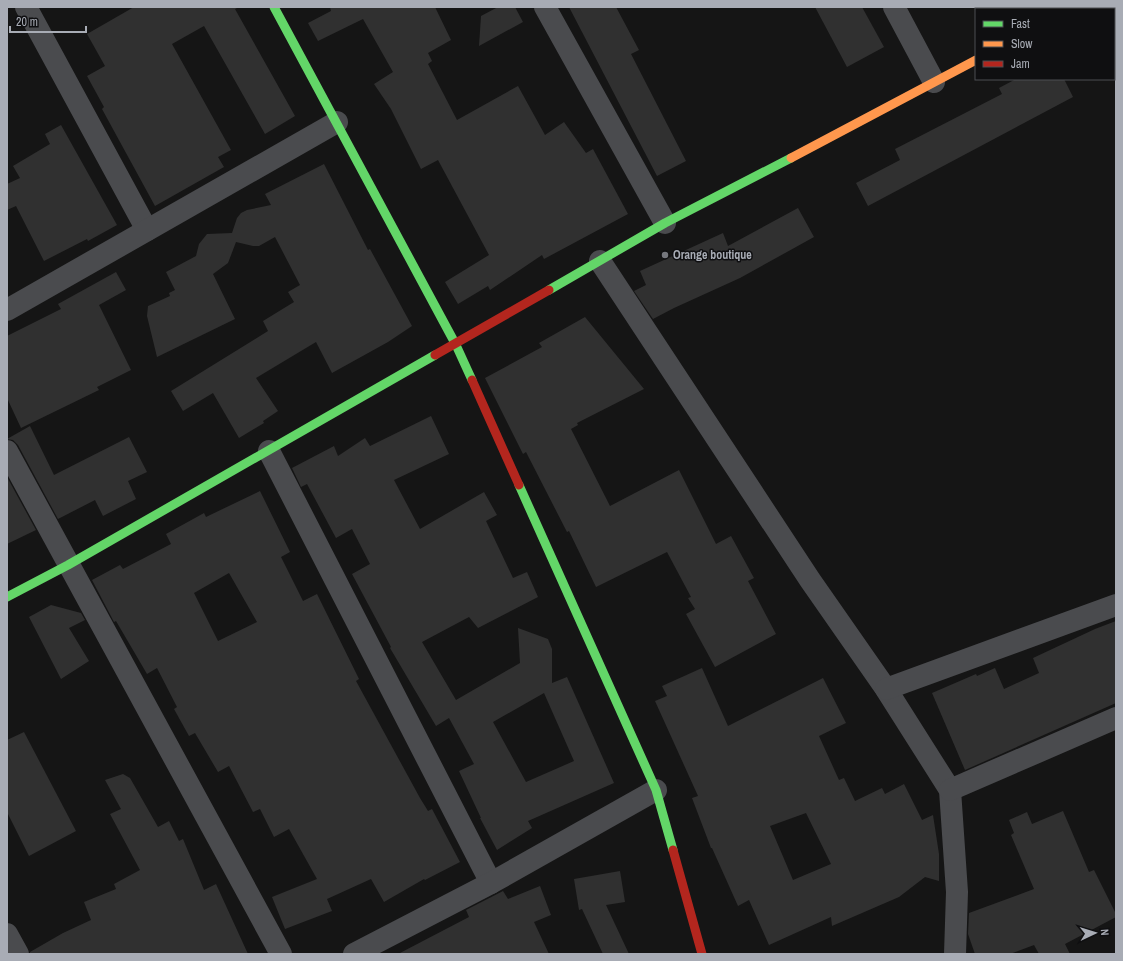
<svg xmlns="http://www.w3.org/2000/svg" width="1123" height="961" font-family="'Archivo Narrow',sans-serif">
  <rect width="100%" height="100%" fill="#151515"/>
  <g fill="#303030" fill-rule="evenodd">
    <polygon points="134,7 239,7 235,9 295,116 265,134 204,26 172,44 231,150 218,157 224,167 155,206 102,109 104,107 87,76 105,66 87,34"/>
    <polygon points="330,7 435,7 451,40 428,53 432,61 428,64 457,120 518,86 545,135 564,122 586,153 593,149 628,214 544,259 542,255 490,290 488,286 458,304 445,282 489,255 438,160 421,169 391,109 374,84 393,72 363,19 318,41 308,23 331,11"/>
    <polygon points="498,7 515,7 523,22 479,46 481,16"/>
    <polygon points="569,7 616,7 639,50 631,54 686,161 657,176"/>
    <polygon points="815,7 862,7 884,47 847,67"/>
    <polygon points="1016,79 1064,79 1073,97 868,206 856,183 900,160 895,149 1002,94 999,88"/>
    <polygon points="61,125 117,225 88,241 87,239 44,261 16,206 7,210 7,184 20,178 13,166 50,144 45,134"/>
    <polygon points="324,164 368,250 370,249 412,326 388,342 332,373 316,342 256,378 278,411 263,421 264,423 239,438 213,393 183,411 171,391 268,331 263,321 294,302 288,292 300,285 275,237 259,246 253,246 236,242 228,263 213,274 235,319 157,357 147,316 148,306 170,296 169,293 175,290 166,272 196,256 199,244 207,234 232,233 237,218 241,213 247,210 271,205 265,194"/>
    <polygon points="798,208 814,237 740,278 674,308 653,319 634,291 646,285 640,271 723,233 728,246"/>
    <polygon points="116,272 126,290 99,305 131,370 97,387 99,390 21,428 7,398 7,336 61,309 58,304"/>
    <polygon points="585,317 644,389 577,423 578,425 571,429 610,506 679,470 716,544 731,536 754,578 748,581 776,634 715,667 686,614 695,609 688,598 691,597 667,552 596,587 569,531 567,532 526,452 523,454 485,378 542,347 539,343"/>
    <path d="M431 416 449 454 394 480 420 529 484 492 497 515 486 521 513 578 527 572 538 597 478 628 469 617 422 642 456 700 520 663 518 628 548 639 552 649V683L567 677 614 783 528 821 532 828 497 850 480 818H481L459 771 474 764 449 718 436 726 390 648 391 647 352 574 370 564 352 529 336 538 307 484 301 487 292 468 334 446 338 456 365 438 370 446ZM544 693 574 761 526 782 493 722Z"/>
    <polygon points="30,426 54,475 129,437 147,472 128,481 136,499 103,516 95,500 58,519 18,445 13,440 7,439"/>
    <polygon points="7,477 36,530 7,544"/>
    <path d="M260 491 290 552 281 557 303 601 317 594 359 679 356 681 420 798 428 811 432 809 460 862 425 880 424 879 384 902 371 879 327 899 332 911 285 929 272 897 317 879 289 829 274 837 260 809 253 812 229 766 218 772 195 733 189 736 174 709 177 707 157 668 147 674 116 621 114 622 92 580 120 565 123 569 171 544 166 534 204 513 206 517ZM229 573 257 622 218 641 194 593Z"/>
    <polygon points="51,605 81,613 85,620 69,628 89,661 61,679 29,617"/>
    <polygon points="1116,621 1116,703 965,770 932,693 976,674 977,676 995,668 1004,689 1039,673 1033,658 1095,629"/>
    <path d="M702 668 728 726 823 678 846 723 819 736 839 780 844 778 855 801 882 788 885 794 904 784 922 820 933 815 939 854V881L925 877 899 897 832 926 831 917 769 945 749 900 738 906 712 848H711L692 798 698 796 655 701 667 696 662 686ZM806 813 831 864 793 880 770 826Z"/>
    <polygon points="24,732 76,831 29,856 7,812 7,740"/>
    <polygon points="123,774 130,778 158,827 169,821 179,841 183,839 204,890 216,884 248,954 30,954 30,952 63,933 91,920 84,902 116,889 114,884 140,870 110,814 121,809 105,780"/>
    <polygon points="1063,811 1089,872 1094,870 1116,914 1116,917 1065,944 1070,954 1039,954 1034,945 1010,954 975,954 968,934 969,913 1034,889 1011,835 1014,833 1009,820 1027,812 1032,824"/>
    <polygon points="620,871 625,902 606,905 629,954 603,954 582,909 579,910 574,879"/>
    <polygon points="540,886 551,915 534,922 549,954 398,954 469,917 466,910 503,891 508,899"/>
  </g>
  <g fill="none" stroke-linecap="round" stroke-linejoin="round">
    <g stroke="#4a4b4e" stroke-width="22">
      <polyline points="26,7 147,230"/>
      <polyline points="545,7 665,223"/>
      <polyline points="894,7 934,82"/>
      <polyline points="600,261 810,580 886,689 950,790 957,892 955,954"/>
      <polyline points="7,310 337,122"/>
      <polyline points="7,451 281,954"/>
      <polyline points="269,451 491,883"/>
      <polyline points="886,689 1116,605"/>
      <polyline points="950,790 1116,718"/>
      <polyline points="7,934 18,954"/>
      <polyline points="354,954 491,883 656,790"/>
    </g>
    <g stroke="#63d668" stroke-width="9">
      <polyline points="274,7 456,345 472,380"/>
      <polyline points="1073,9 1077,7"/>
      <polyline points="549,290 665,223 791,158"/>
      <polyline points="519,485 656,790 673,850"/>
      <polyline points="7,597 68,565 435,355"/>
    </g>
    <polyline stroke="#ff974d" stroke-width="9" points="791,158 976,60"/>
    <g stroke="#b3261e" stroke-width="9">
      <polyline points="435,355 549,290"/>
      <polyline points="472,380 519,485"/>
      <polyline points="673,850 702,954"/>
    </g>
  </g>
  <circle fill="#75777d" stroke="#0f0f11" stroke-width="1.5" cx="665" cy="255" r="4"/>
  <g text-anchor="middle" stroke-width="3" stroke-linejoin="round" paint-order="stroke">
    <g font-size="12" font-weight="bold" fill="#a8acb5" stroke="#0f0f11" text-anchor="start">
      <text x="673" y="259">Orange boutique</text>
    </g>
  </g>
  <rect width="1123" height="961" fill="none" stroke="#a8acb5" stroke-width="16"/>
  <rect x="975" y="8" width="140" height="72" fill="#0f0f11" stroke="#4c4e53"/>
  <rect x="983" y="21" width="20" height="6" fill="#63d668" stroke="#4c4e53"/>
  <text x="1011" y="28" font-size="12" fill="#a8acb5">Fast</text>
  <rect x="983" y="41" width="20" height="6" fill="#ff974d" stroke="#4c4e53"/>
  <text x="1011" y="48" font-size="12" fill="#a8acb5">Slow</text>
  <rect x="983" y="61" width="20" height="6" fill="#b3261e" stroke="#4c4e53"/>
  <text x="1011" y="68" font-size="12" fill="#a8acb5">Jam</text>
  <g transform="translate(1095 933) rotate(86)" stroke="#0f0f11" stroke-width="3" paint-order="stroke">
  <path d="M0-3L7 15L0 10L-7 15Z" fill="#a8acb5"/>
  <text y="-6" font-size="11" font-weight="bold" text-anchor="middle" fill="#a8acb5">N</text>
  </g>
  <path d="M10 26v6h76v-6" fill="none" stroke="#a8acb5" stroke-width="2"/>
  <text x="16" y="26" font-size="12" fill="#a8acb5" stroke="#0f0f11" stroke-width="3" paint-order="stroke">20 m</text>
</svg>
